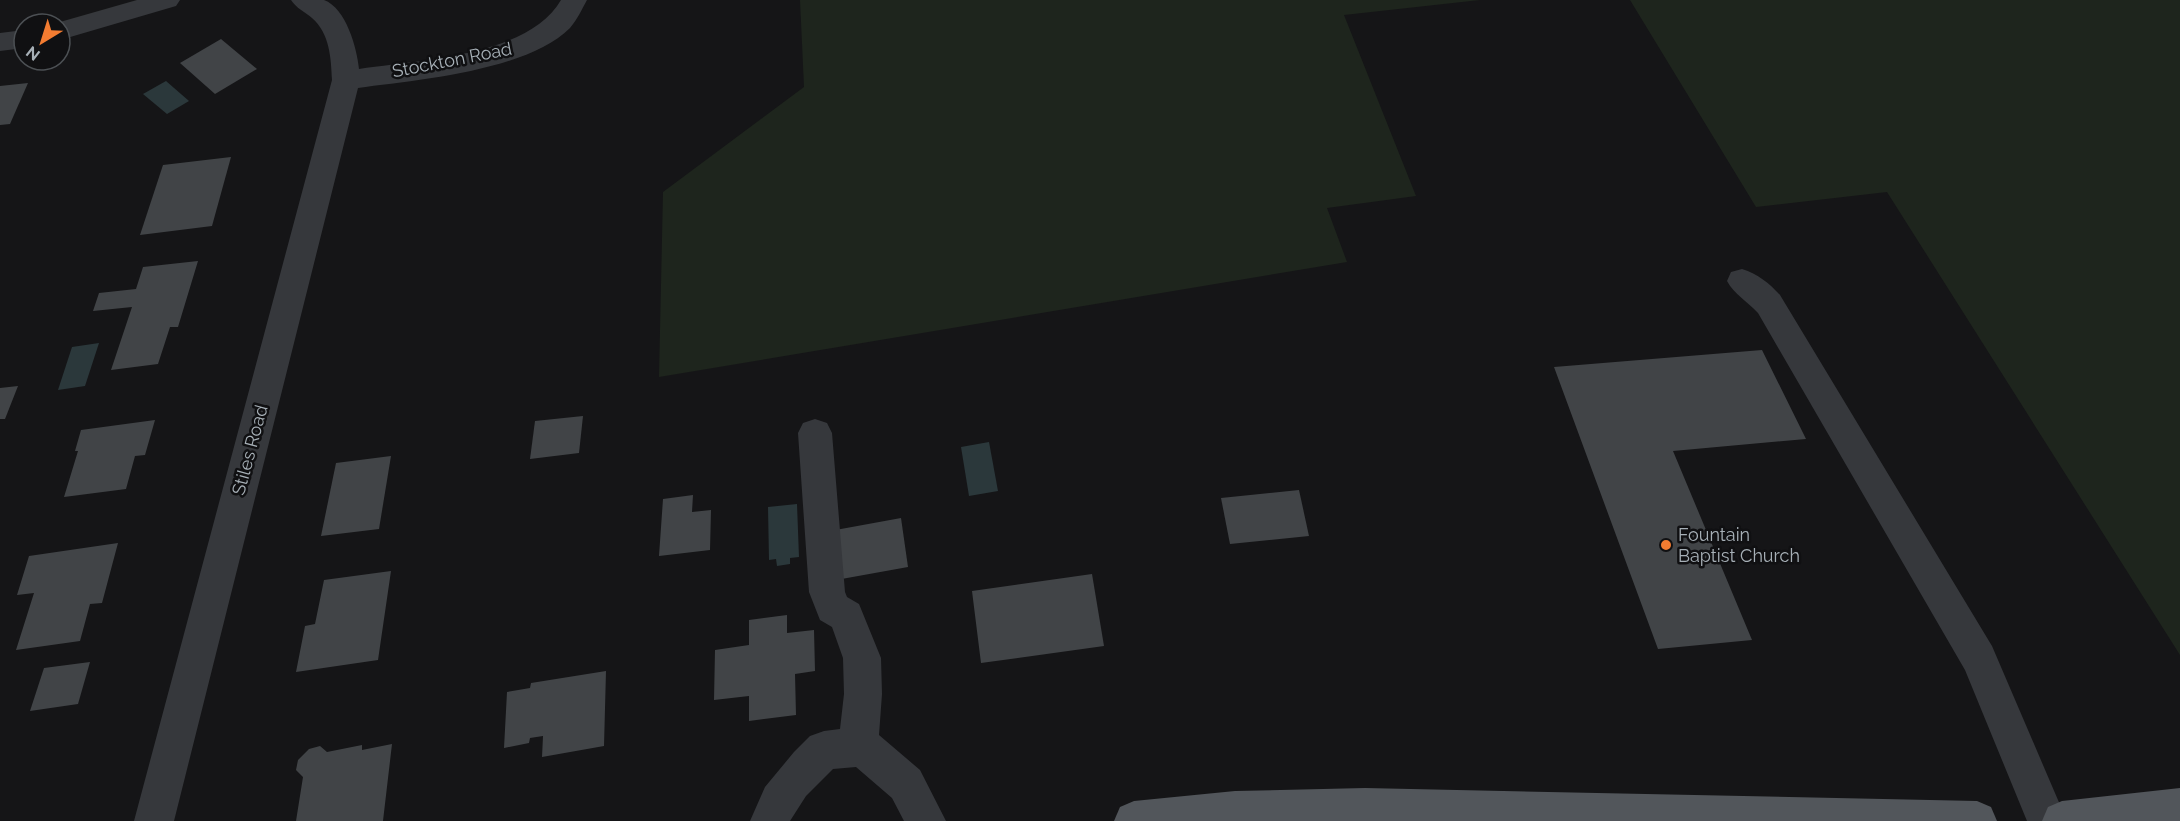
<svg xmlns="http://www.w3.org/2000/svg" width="2180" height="821" font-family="Raleway,sans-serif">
  <rect width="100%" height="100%" fill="#151517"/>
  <g fill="#1e251d">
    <polygon points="800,0 1480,0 1344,15 1416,196 1327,208 1347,262 659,377 663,192 804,87"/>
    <polygon points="1630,0 2180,0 2180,655 1887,192 1756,207"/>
  </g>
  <g fill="#2b383b">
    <polygon points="166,81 189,101 167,114 143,94"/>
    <polygon points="99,343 85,386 58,390 72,347"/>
    <polygon points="989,442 998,491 969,496 961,447"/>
    <polygon points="797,504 799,557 790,558 790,564 777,566 776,559 769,560 768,507"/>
  </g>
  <g fill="#414447">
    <polygon points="221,39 257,69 215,94 180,63"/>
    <polygon points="28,83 10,124 0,125 0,86"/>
    <polygon points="231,157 212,226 140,235 163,165"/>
    <polygon points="198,261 178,327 170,327 158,364 111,370 132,307 93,311 99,293 136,289 143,267"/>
    <polygon points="1762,350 1806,439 1673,451 1752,640 1658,649 1554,367"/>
    <polygon points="18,386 5,419 0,419 0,388"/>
    <polygon points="583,416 579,453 530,459 535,421"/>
    <polygon points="155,420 145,455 135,456 126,489 64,497 78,451 75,451 81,430"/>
    <polygon points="391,456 379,529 321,536 336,463"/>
    <polygon points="1299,490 1309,536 1230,544 1221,498"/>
    <polygon points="693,495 692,512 711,510 710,550 659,556 663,499"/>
    <polygon points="901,518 908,567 836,580 830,531"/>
    <polygon points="118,543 102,603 90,604 80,641 16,650 34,593 17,595 29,556"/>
    <polygon points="391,571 378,660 296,672 305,626 315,624 324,580"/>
    <polygon points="1092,574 1104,646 981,663 972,591"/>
    <polygon points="787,615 787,633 814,630 815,671 795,674 796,715 749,721 749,696 714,700 715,650 749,645 749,620"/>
    <polygon points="90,662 78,704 30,711 44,668"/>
    <polygon points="606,671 604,746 542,757 543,736 530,738 529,743 504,748 507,692 530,688 531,683"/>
    <polygon points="392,744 383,821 296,821 303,777 296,770 298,760 309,749 320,746 327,752 362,745 362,750"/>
  </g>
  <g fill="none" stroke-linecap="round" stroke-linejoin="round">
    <g fill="#36383c" fill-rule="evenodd">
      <polygon points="137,0 180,0 176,6 60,40 60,24 53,24"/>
      <path d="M291 0C300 0 315 0 324 0 346 8 357 48 359 69 418 60 528 57 561 0H587C582 9 577 20 570 28 527 71 417 80 358 88L174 821H134L332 80C331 58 330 34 312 18 305 12 296 8 291 0Z"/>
      <polygon points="24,30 24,48 0,51 0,33"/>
      <path d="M1742 269C1758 274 1769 283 1780 295L1992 646 2067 821H2027L1965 670 1758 313C1748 302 1734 294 1727 281L1731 272Z"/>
      <polygon points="815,419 827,423 832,433 845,592 847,597 859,604 881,658 882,694 879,735 920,770 946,821 904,821 892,798 856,767 833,769 806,796 790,821 750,821 765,787 794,752 810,736 824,731 840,729 844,694 843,658 832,627 820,620 809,592 798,433 803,423"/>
    </g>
    <g fill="#52565b" fill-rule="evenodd">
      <polygon points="1365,788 1977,801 1991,807 1997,821 1114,821 1120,807 1134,801 1235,791"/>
      <polygon points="2180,788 2180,821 2042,821 2048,807 2062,801"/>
    </g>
  </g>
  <circle fill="#f37c31" stroke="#101012" stroke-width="2" cx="1666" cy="545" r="6"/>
  <g text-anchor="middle" stroke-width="5" stroke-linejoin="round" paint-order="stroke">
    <g font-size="18" fill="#a7b0b7" stroke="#101012">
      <text transform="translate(452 60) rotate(-11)" y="6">Stockton Road</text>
      <text transform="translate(250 450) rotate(-75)" y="6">Stiles Road</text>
    </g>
    <g font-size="18" fill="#a7b0b7" stroke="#101012" text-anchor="start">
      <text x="1678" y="541">Fountain<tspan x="1678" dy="21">Baptist Church</tspan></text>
    </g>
  </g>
  <g transform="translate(42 42) rotate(218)"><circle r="28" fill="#101012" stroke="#4c5054" stroke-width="1.5"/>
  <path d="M0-4.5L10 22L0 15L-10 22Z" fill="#f37c31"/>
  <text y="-9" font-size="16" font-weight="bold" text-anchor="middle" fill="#a7b0b7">N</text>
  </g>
</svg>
